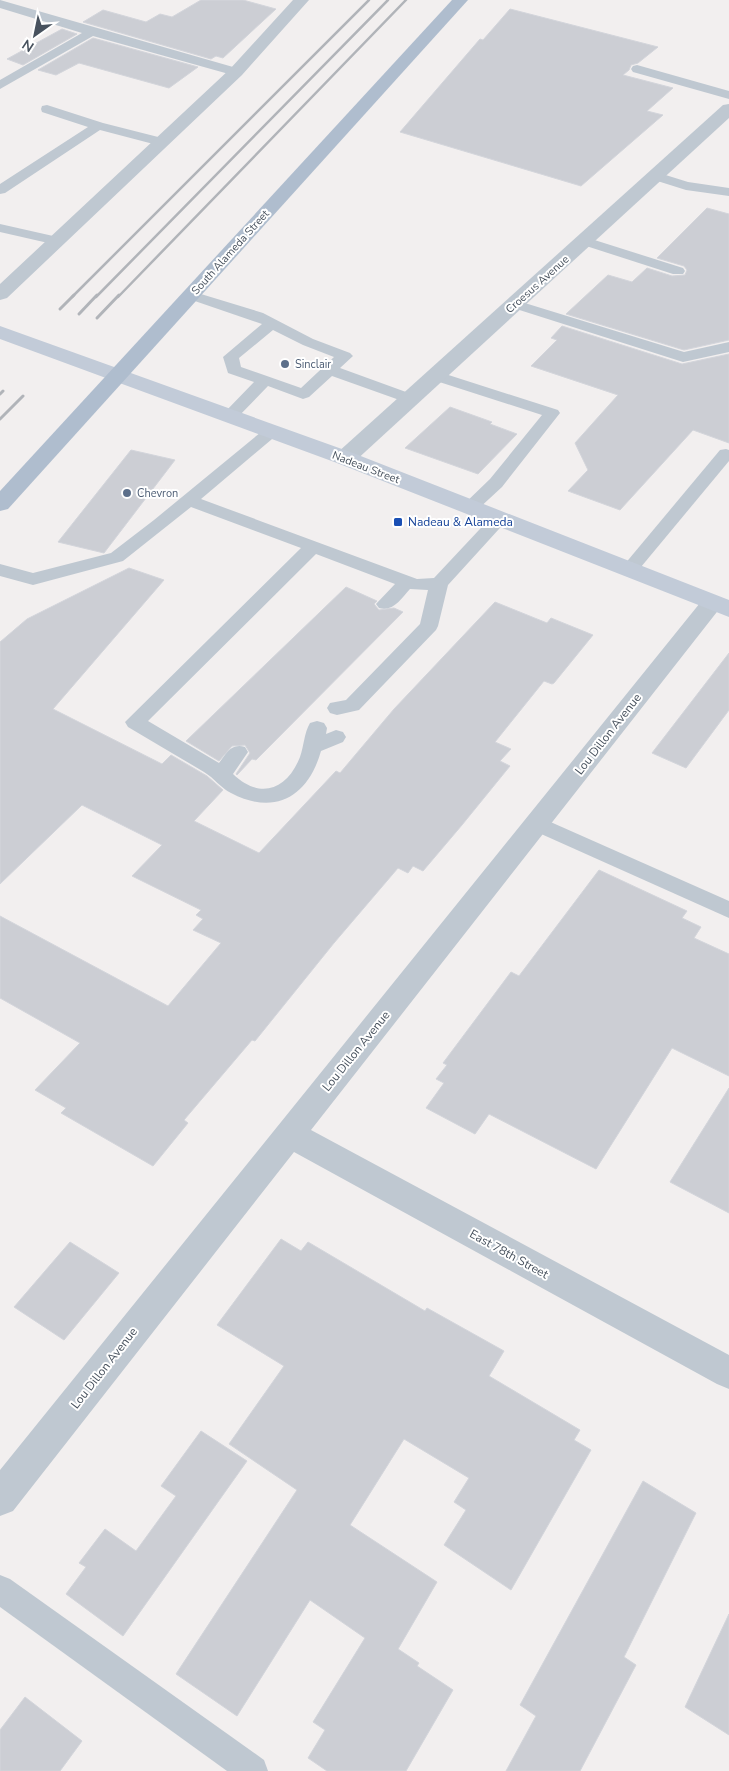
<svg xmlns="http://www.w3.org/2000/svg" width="729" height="1771" font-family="'Nunito Sans',sans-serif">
  <rect width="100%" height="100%" fill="#f2efef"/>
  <g fill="#ccced4" stroke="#d3d5db">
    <polygon points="201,0 243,0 276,9 223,58 216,56 211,59 83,22 103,10 146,22 160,14 172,17"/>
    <polygon points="510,9 658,47 638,63 631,65 629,70 623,75 673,88 647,111 663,115 581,186 400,132 480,39 483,40"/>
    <polygon points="62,29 77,34 23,65 7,59"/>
    <polygon points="93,38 198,67 169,88 79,63 56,75 38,70"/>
    <polygon points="707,208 729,214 729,340 684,350 566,314 608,275 632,282 647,268 672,276 685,275 687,270 684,266 657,258"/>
    <polygon points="562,326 682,364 729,354 729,443 693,430 620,510 568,491 588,470 575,443 618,395 531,366 557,340 551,338"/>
    <polygon points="450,407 492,422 490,424 517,434 478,474 405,448"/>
    <polygon points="131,450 175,460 104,553 58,542"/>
    <polygon points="129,568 164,580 53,709 162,764 171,755 207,776 223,790 194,821 259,853 336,771 340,773 394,709 495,602 547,623 551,618 593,635 554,683 552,684 544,681 495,742 511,749 500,761 510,766 462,825 423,871 413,866 408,873 398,868 334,943 255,1041 252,1040 184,1120 188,1123 153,1166 61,1113 66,1108 35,1090 80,1043 0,998 0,916 168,1006 221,943 193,930 203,919 196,915 201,910 132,876 162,845 82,805 0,884 0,642 27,619"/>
    <polygon points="346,587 377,601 374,604 379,610 394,608 403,612 256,760 252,759 237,775 236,774 250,753 245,745 232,746 219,761 186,741"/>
    <polygon points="729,653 729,710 686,768 652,753"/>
    <polygon points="599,870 687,911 682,918 701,927 694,938 729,954 729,1076 672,1048 596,1169 489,1114 475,1134 426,1108 444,1083 436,1079 447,1065 443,1063 511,972 519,976"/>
    <polygon points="729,1088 729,1213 670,1182"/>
    <polygon points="281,1239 301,1251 308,1242 425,1311 427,1308 504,1351 489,1376 580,1430 574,1440 591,1450 511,1590 444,1545 466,1510 454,1502 469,1478 404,1439 350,1525 437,1582 398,1649 419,1663 417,1666 453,1690 406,1771 327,1771 308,1758 325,1730 313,1722 365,1638 310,1600 237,1716 176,1674 297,1490 229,1444 284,1366 217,1325"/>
    <polygon points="70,1242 119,1273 64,1340 14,1307"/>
    <polygon points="201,1431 247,1461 123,1636 66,1594 86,1567 79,1563 105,1529 136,1551 176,1496 161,1486"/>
    <polygon points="643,1481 696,1513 624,1657 636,1665 580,1771 506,1771 536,1716 520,1705"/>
    <polygon points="729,1614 729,1735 685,1707"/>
    <polygon points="25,1697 82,1741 60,1771 0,1771 0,1730"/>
  </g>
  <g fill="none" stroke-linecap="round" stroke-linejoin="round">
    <g fill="#bfc8d1" fill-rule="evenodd">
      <polygon points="0,0 240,69 242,72 236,76 93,36 0,89 0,80 82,33 0,8"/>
      <polygon points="637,65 729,91 729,99 633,72 631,69 633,66"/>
      <polygon points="47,105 103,123 166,139 168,142 161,146 100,130 5,193 0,194 0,184 88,127 42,112 41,109 42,106"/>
      <polygon points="656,172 688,182 729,188 729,196 686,190 651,179 649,176"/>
      <polygon points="0,224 62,238 64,241 62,244 57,245 0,232"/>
      <polygon points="585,237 683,268 685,271 683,274 673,274 580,244 578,241 580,238"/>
      <path d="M191 291 263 313 313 339 350 353 353 356 340 368 417 396 419 399 417 402H405L332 376 309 397 303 399 268 386 236 419H224L222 416 224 413 254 382 228 373 223 357 262 324 186 298 184 295 186 292ZM273 330 303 345 334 357 301 388 241 367 239 358Z"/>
      <polygon points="515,300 684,352 729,342 729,352 683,362 510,307 508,304 510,301"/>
      <polygon points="436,371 558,410 560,413 502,487 476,511 470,512 464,511 461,507 490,479 542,415 430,379 428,376 430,373"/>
      <path d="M272 426 278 428 280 431 278 434 201 499 417 579 434 578 494 514 500 513 506 514 509 518 448 585 438 626 436 630 359 710 337 715 330 713 327 708 330 703 346 700 420 624 428 590 410 589C401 599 393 612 379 608L376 604 395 584 316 554 148 721 219 763C227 753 231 743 245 747L248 752 233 774C260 800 287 790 300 757 304 746 304 733 310 723L317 721 324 723 327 728 326 734 336 730 343 732 346 737 343 742 321 751C308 797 275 816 231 793 221 788 214 778 204 772 179 757 153 742 128 727L125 722 301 548 191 507 123 561 33 585 0 576V564L33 573 111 553 154 520 266 428Z"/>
      <polygon points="726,449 729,450 729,461 636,573 630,575 624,573 621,569 624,565 720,450"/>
      <polygon points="537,816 729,901 729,918 530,829 527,824 530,819"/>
      <polygon points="0,1575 10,1579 264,1760 268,1771 227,1771 0,1607"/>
    </g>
    <g fill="#bfc8d1" fill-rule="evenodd">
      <polygon points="293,0 309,0 242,75 7,298 0,300 0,284 230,69"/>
      <polygon points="729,104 729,118 353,463 345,464 337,463 334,458 337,453 723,105"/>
      <polygon points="712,595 720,598 724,603 720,608 311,1130 729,1355 729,1389 717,1384 294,1152 13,1511 0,1516 0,1470 704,598"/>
    </g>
    <polygon fill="#c2cbd8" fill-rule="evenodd" points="0,326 353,453 729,600 729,617 337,463 0,339"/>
    <polygon fill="#afbdce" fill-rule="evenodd" points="452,0 468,0 8,509 0,511 0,491"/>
    <g stroke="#b1b4b9" stroke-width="2.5">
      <polyline points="72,297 369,0"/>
      <polyline points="96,297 388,0"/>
      <polyline points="118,297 406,0"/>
    </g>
    <g stroke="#b1b4b9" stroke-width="3">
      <polyline points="60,309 74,295"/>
      <polyline points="79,314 97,295"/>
      <polyline points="97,318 119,295"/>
      <polyline points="0,394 3,391"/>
      <polyline points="0,419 23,396"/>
    </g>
  </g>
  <g fill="#5c6f8a" stroke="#fff" stroke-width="2">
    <circle cx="285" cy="364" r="5"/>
    <circle cx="127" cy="493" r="5"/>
  </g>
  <rect fill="#1a4fb4" stroke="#fff" stroke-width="2" x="393" y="517" width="10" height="10" rx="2.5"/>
  <g text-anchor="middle" stroke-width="4" stroke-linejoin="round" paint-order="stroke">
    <g font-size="11" fill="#47515d" stroke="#fff">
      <text transform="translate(230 252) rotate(-48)" y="4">South Alameda Street</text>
      <text transform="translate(537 284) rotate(-42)" y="4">Croesus Avenue</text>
      <text transform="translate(366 467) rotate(21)" y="4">Nadeau Street</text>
    </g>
    <g font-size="11" fill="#4e5e75" stroke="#fff" text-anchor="start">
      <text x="295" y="368">Sinclair</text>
      <text x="137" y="497">Chevron</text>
    </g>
    <g font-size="12" fill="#164399" stroke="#fff" text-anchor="start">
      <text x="408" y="526">Nadeau &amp; Alameda</text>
    </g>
    <g font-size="12" fill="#47515d" stroke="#fff">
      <text transform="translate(608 734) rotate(-52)" y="4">Lou Dillon Avenue</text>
      <text transform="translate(356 1051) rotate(-51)" y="4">Lou Dillon Avenue</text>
      <text transform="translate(509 1254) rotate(29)" y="4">East 78th Street</text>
      <text transform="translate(104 1368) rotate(-52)" y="4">Lou Dillon Avenue</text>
    </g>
  </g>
  <g transform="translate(35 35) rotate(213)" stroke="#ffffff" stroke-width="4" paint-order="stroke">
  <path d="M0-4L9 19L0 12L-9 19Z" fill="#47515d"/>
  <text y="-8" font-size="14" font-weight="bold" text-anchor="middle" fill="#47515d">N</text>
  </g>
</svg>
